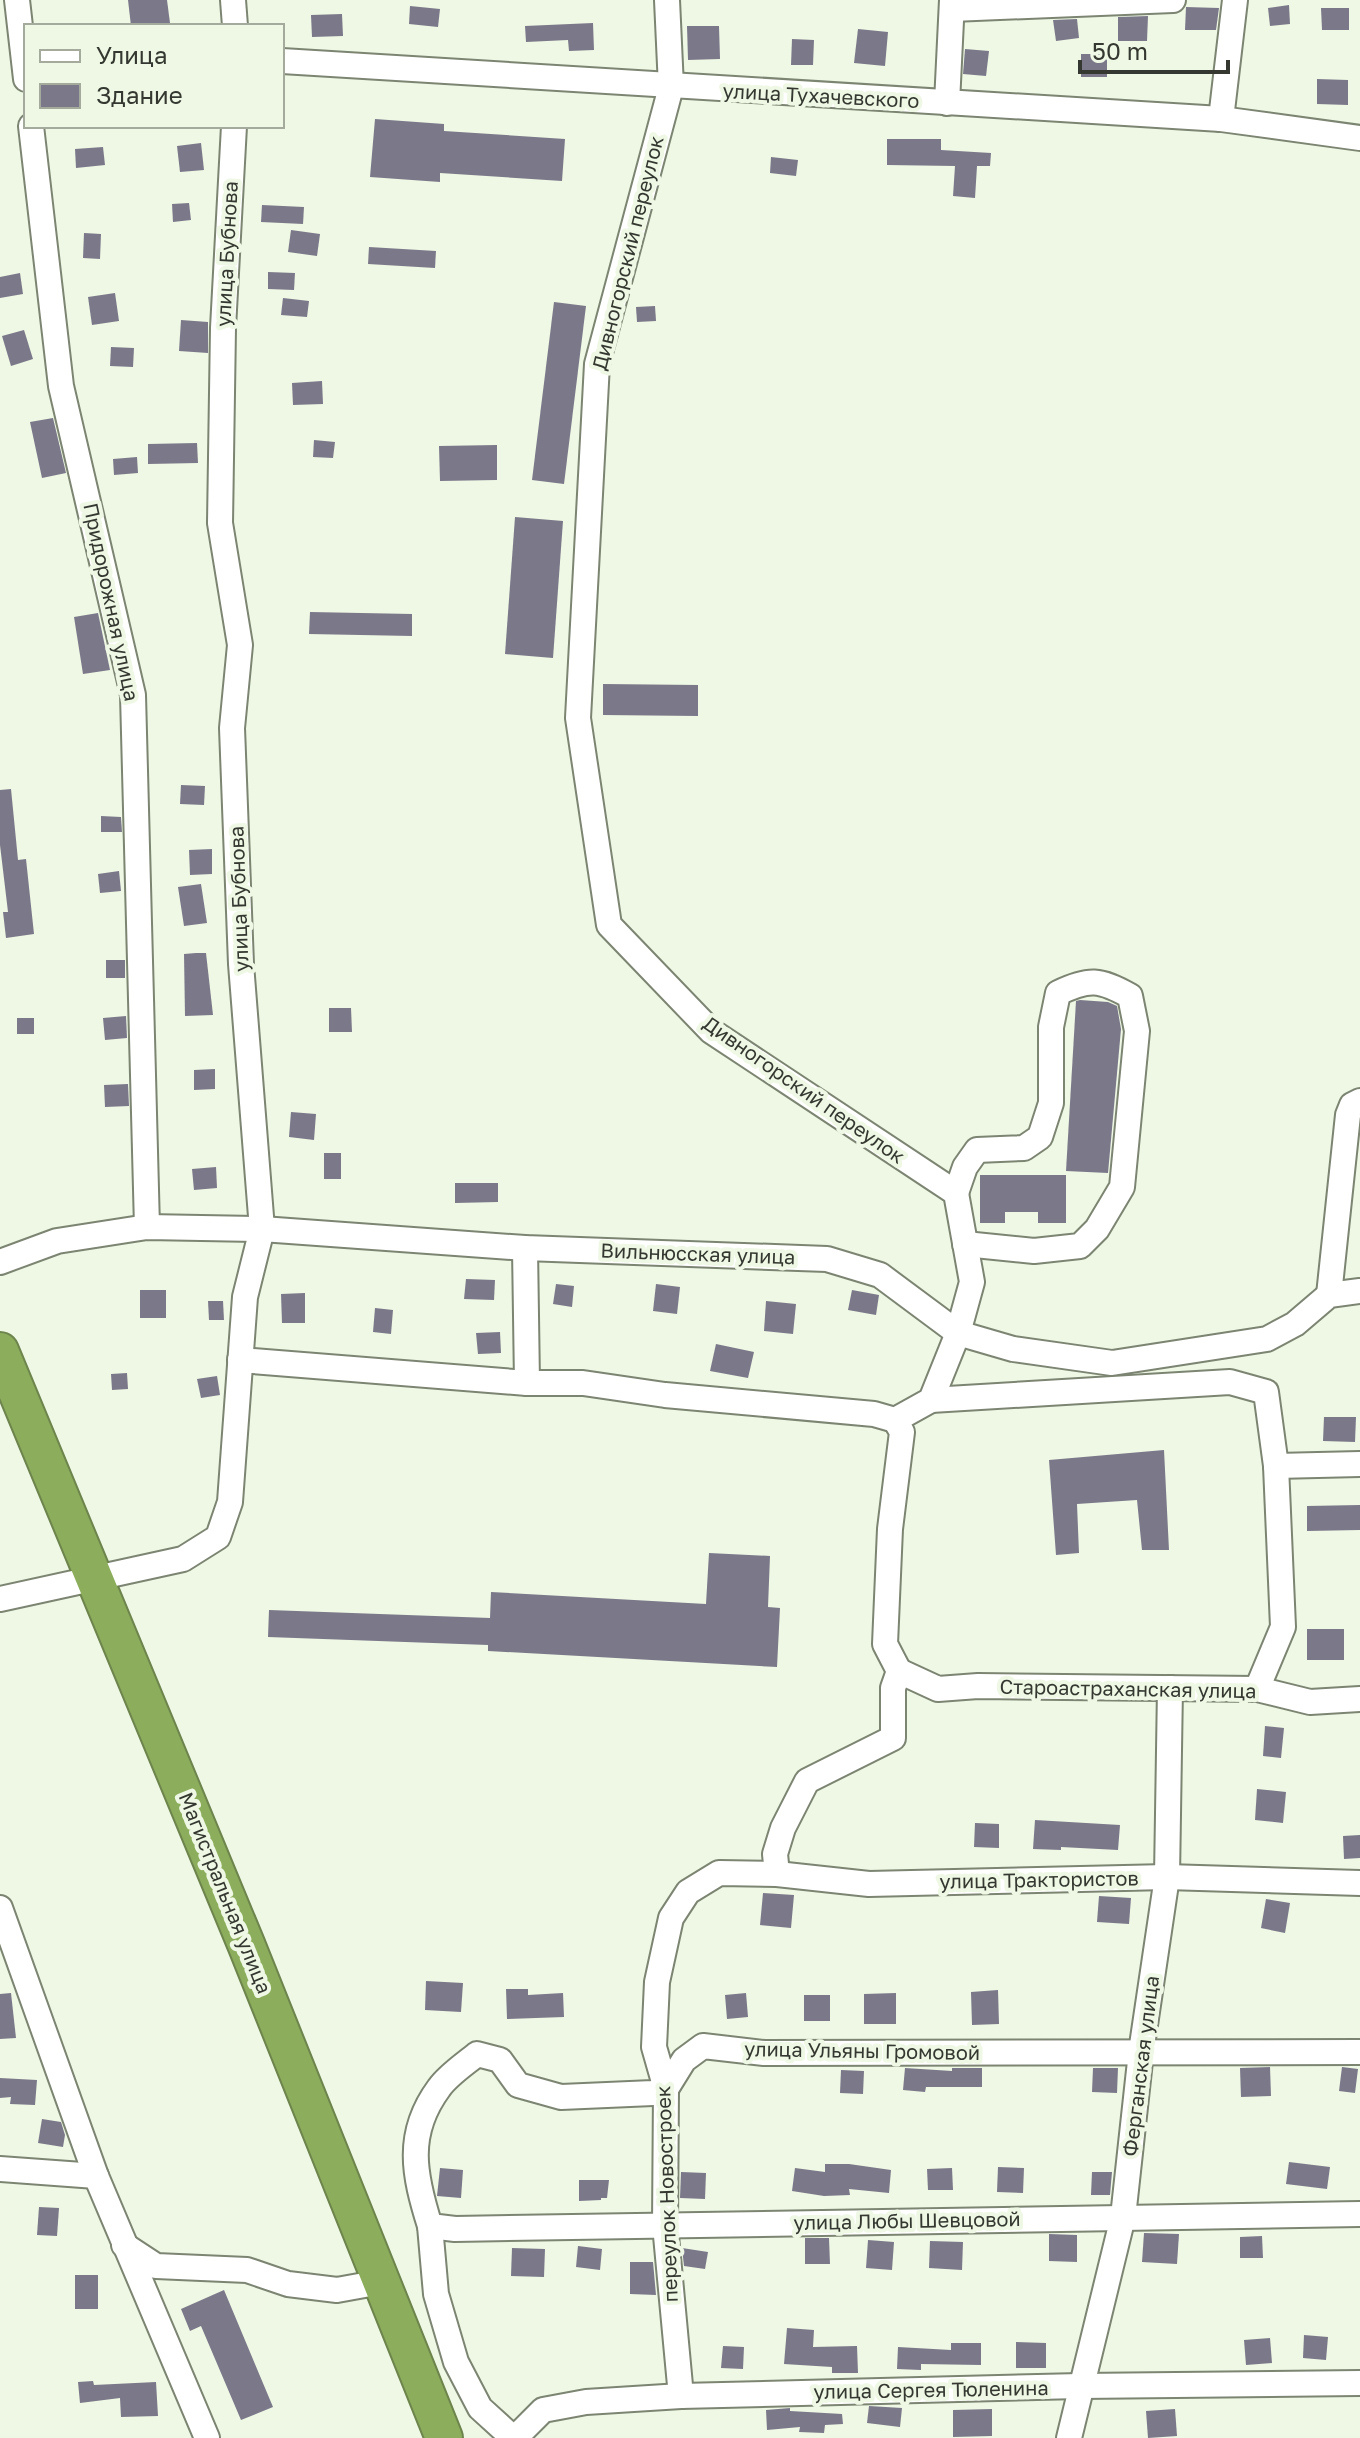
<svg xmlns="http://www.w3.org/2000/svg" width="1360" height="2438" font-family="'Golos Text',sans-serif">
  <rect width="100%" height="100%" fill="#eef8e4"/>
  <g fill="#7b788a">
    <polygon points="128,0 167,0 170,23 131,26"/>
    <polygon points="1289,5 1290,24 1270,26 1268,8"/>
    <polygon points="410,6 440,9 438,27 409,24"/>
    <polygon points="1186,7 1219,8 1216,30 1185,30"/>
    <polygon points="1321,8 1349,8 1349,30 1322,30"/>
    <polygon points="342,14 343,36 312,37 311,15"/>
    <polygon points="1148,16 1147,41 1118,41 1118,17"/>
    <polygon points="1077,19 1079,38 1056,41 1053,20"/>
    <polygon points="593,23 594,50 569,51 568,40 526,42 525,26"/>
    <polygon points="687,26 719,26 720,59 688,60"/>
    <polygon points="858,29 888,32 885,66 854,63"/>
    <polygon points="792,39 814,40 813,65 791,65"/>
    <polygon points="965,49 989,51 986,76 963,74"/>
    <rect x="1081" y="54" width="26" height="23"/>
    <polygon points="1317,79 1348,80 1348,105 1317,104"/>
    <polygon points="375,119 444,124 444,131 565,139 562,181 440,173 440,182 370,177"/>
    <polygon points="887,139 941,139 941,150 991,153 990,166 977,166 975,198 953,196 955,166 887,165"/>
    <polygon points="201,143 204,170 180,172 177,146"/>
    <polygon points="103,147 105,165 76,168 75,149"/>
    <polygon points="771,157 798,160 796,176 770,173"/>
    <polygon points="189,203 191,220 173,222 172,204"/>
    <polygon points="262,205 304,207 303,224 261,222"/>
    <polygon points="291,230 320,234 317,256 288,252"/>
    <polygon points="84,233 101,234 100,259 83,258"/>
    <polygon points="369,247 436,251 435,268 368,264"/>
    <polygon points="268,272 295,273 294,290 268,289"/>
    <polygon points="20,273 23,294 0,298 0,277"/>
    <polygon points="115,293 119,321 92,325 88,297"/>
    <polygon points="283,298 309,301 307,317 281,315"/>
    <polygon points="554,302 586,306 564,484 532,480"/>
    <polygon points="655,306 656,321 637,322 636,307"/>
    <polygon points="181,320 208,322 208,353 179,351"/>
    <polygon points="24,330 33,359 11,366 2,336"/>
    <polygon points="111,347 134,348 133,367 110,366"/>
    <polygon points="322,381 323,404 293,405 292,383"/>
    <polygon points="53,418 66,473 42,478 30,422"/>
    <polygon points="314,440 335,442 333,458 313,457"/>
    <polygon points="197,443 198,463 148,464 148,444"/>
    <polygon points="497,445 497,480 440,481 439,446"/>
    <polygon points="137,457 138,473 114,475 113,459"/>
    <polygon points="515,517 563,521 553,658 505,654"/>
    <polygon points="310,612 412,614 412,636 309,634"/>
    <polygon points="98,613 110,670 83,674 74,617"/>
    <polygon points="603,684 698,685 698,716 603,715"/>
    <polygon points="181,785 205,786 204,805 180,804"/>
    <polygon points="11,789 18,860 26,859 34,934 6,938 3,912 8,912 0,845 0,790"/>
    <polygon points="101,816 121,817 122,832 101,832"/>
    <polygon points="212,849 212,874 190,875 189,850"/>
    <polygon points="119,871 121,891 100,893 98,874"/>
    <polygon points="201,884 207,923 184,926 178,887"/>
    <polygon points="196,953 206,953 213,1015 185,1016 184,954"/>
    <rect x="106" y="960" width="19" height="18"/>
    <polygon points="1080,1000 1108,1002 1117,1006 1121,1029 1108,1173 1066,1171 1076,1001"/>
    <polygon points="329,1008 351,1008 352,1032 329,1032"/>
    <polygon points="126,1016 127,1038 105,1040 103,1018"/>
    <rect x="17" y="1018" width="17" height="16"/>
    <polygon points="215,1069 215,1089 194,1090 194,1070"/>
    <polygon points="128,1084 129,1106 105,1107 104,1085"/>
    <polygon points="291,1112 316,1114 314,1140 289,1137"/>
    <rect x="324" y="1153" width="17" height="26"/>
    <polygon points="216,1167 217,1188 194,1190 192,1169"/>
    <polygon points="980,1175 1066,1175 1066,1223 1038,1223 1038,1212 1005,1212 1005,1223 980,1223"/>
    <polygon points="455,1183 498,1183 498,1202 455,1203"/>
    <polygon points="466,1279 495,1280 494,1300 464,1299"/>
    <polygon points="556,1284 574,1286 572,1307 553,1304"/>
    <polygon points="656,1284 680,1287 677,1314 653,1311"/>
    <rect x="140" y="1290" width="26" height="28"/>
    <polygon points="852,1290 879,1295 876,1315 848,1310"/>
    <polygon points="305,1293 305,1323 282,1323 281,1294"/>
    <polygon points="208,1301 223,1301 224,1320 209,1320"/>
    <polygon points="766,1301 796,1304 793,1334 764,1331"/>
    <polygon points="375,1308 393,1310 391,1334 373,1332"/>
    <polygon points="500,1332 501,1353 478,1354 476,1333"/>
    <polygon points="716,1344 754,1352 748,1378 710,1371"/>
    <polygon points="127,1373 128,1389 112,1390 111,1374"/>
    <polygon points="217,1376 220,1395 201,1398 197,1379"/>
    <polygon points="1324,1417 1356,1417 1355,1442 1323,1441"/>
    <polygon points="1164,1450 1169,1550 1142,1550 1137,1500 1077,1504 1079,1553 1056,1555 1049,1460"/>
    <polygon points="1360,1505 1360,1530 1307,1531 1307,1506"/>
    <polygon points="709,1553 770,1556 768,1607 780,1608 777,1667 488,1651 488,1645 268,1637 269,1610 490,1618 491,1592 706,1604"/>
    <rect x="1307" y="1629" width="37" height="31"/>
    <polygon points="1265,1726 1284,1728 1281,1758 1263,1756"/>
    <polygon points="1257,1789 1286,1792 1283,1823 1255,1820"/>
    <polygon points="1035,1820 1120,1825 1118,1850 1061,1847 1061,1850 1033,1849"/>
    <polygon points="975,1823 999,1824 999,1848 974,1847"/>
    <polygon points="1360,1835 1360,1858 1344,1859 1343,1836"/>
    <polygon points="763,1893 794,1895 791,1928 760,1925"/>
    <polygon points="1099,1896 1131,1898 1129,1924 1097,1922"/>
    <polygon points="1266,1899 1290,1903 1285,1933 1261,1928"/>
    <polygon points="426,1981 463,1983 461,2012 425,2010"/>
    <polygon points="506,1989 528,1989 528,1995 563,1993 564,2017 507,2019"/>
    <polygon points="998,1990 999,2024 972,2025 971,1992"/>
    <polygon points="11,1993 16,2038 0,2039 0,1994"/>
    <polygon points="746,1993 748,2017 727,2019 725,1995"/>
    <polygon points="896,1993 896,2024 864,2024 864,1994"/>
    <rect x="804" y="1995" width="26" height="26"/>
    <polygon points="1270,2067 1271,2096 1241,2097 1240,2068"/>
    <polygon points="1342,2067 1358,2069 1355,2093 1339,2091"/>
    <polygon points="905,2068 952,2071 952,2068 982,2068 982,2087 926,2087 925,2092 903,2090"/>
    <polygon points="1093,2068 1118,2068 1117,2093 1092,2092"/>
    <polygon points="841,2070 864,2071 863,2094 840,2093"/>
    <polygon points="0,2078 37,2080 35,2105 10,2104 11,2097 0,2098"/>
    <polygon points="42,2119 61,2122 65,2135 63,2147 38,2143"/>
    <polygon points="1289,2162 1330,2167 1327,2189 1286,2184"/>
    <polygon points="825,2164 849,2164 891,2170 889,2193 849,2189 850,2195 824,2196 792,2191 795,2168 825,2172"/>
    <polygon points="998,2167 1024,2168 1023,2193 997,2192"/>
    <polygon points="440,2168 463,2170 461,2198 437,2196"/>
    <polygon points="952,2168 953,2190 928,2190 927,2169"/>
    <polygon points="681,2172 706,2173 705,2199 680,2198"/>
    <polygon points="1092,2172 1112,2172 1110,2195 1091,2195"/>
    <polygon points="579,2180 609,2180 607,2198 601,2198 601,2200 579,2201"/>
    <polygon points="39,2207 59,2208 57,2236 37,2235"/>
    <polygon points="1144,2233 1179,2234 1177,2264 1142,2262"/>
    <polygon points="1049,2234 1077,2235 1077,2262 1049,2261"/>
    <polygon points="1262,2236 1263,2258 1240,2258 1240,2237"/>
    <polygon points="805,2238 829,2238 830,2264 805,2264"/>
    <polygon points="868,2240 894,2242 892,2270 866,2268"/>
    <polygon points="930,2241 963,2242 962,2270 929,2268"/>
    <polygon points="578,2246 602,2249 600,2270 576,2267"/>
    <polygon points="512,2248 545,2249 544,2277 511,2276"/>
    <polygon points="682,2248 708,2252 705,2269 684,2266"/>
    <polygon points="630,2262 653,2262 656,2295 630,2294"/>
    <rect x="75" y="2275" width="23" height="34"/>
    <polygon points="224,2290 273,2407 241,2420 201,2326 190,2331 181,2309"/>
    <polygon points="787,2328 814,2330 813,2347 857,2346 858,2373 832,2373 832,2367 784,2364"/>
    <polygon points="1304,2335 1328,2337 1326,2360 1303,2358"/>
    <polygon points="1270,2338 1272,2363 1246,2365 1244,2340"/>
    <polygon points="1016,2342 1046,2343 1046,2368 1016,2368"/>
    <polygon points="951,2343 981,2343 981,2365 921,2364 921,2370 897,2369 898,2347 951,2350"/>
    <polygon points="723,2346 744,2347 743,2369 721,2368"/>
    <polygon points="93,2381 94,2385 156,2382 158,2416 121,2417 120,2398 80,2403 78,2382"/>
    <polygon points="869,2406 902,2408 900,2427 867,2423"/>
    <polygon points="790,2408 790,2411 842,2414 843,2424 825,2425 824,2433 799,2432 800,2427 767,2430 766,2410"/>
    <polygon points="992,2409 992,2436 953,2437 953,2410"/>
    <polygon points="1175,2409 1177,2436 1148,2438 1146,2411"/>
  </g>
  <g fill="none" stroke-linecap="round" stroke-linejoin="round">
    <defs>
      <g id="minor">
        <polyline points="17,0 26,79"/>
        <polyline points="233,0 235,26"/>
        <polyline points="667,0 671,87 597,364 578,718 609,925 711,1031 956,1193 972,1282 958,1333 931,1400 895,1420 902,1432 890,1529 885,1644 899,1671 893,1688 893,1738 807,1781 783,1828 775,1854 777,1874"/>
        <polyline points="952,9 1173,0"/>
        <polyline points="282,61 1221,119 1360,138"/>
        <polyline points="947,103 952,0"/>
        <polyline points="1221,119 1235,0"/>
        <polyline points="31,126 61,386 133,695 147,1227"/>
        <path d="M956 1193 965 1167 977 1150 1024 1148 1040 1137 1051 1103V1027L1058 993C1089 978 1100 979 1130 996L1137 1031 1122 1187 1097 1229 1080 1246 1034 1251 965 1244"/>
        <polyline points="525,1248 527,1383"/>
        <polyline points="0,1262 57,1241 147,1227 262,1229 525,1248 827,1259 880,1275 958,1333 1013,1349 1112,1363 1267,1339 1295,1324 1329,1295 1360,1291"/>
        <polyline points="1329,1295 1348,1115 1352,1105 1360,1101"/>
        <polyline points="240,1360 527,1383 583,1383 665,1395 874,1414 895,1420"/>
        <polyline points="931,1400 1230,1382 1266,1392 1276,1466 1283,1627 1257,1689"/>
        <polyline points="1276,1466 1360,1464"/>
        <polyline points="0,1599 183,1559 218,1537 230,1502 245,1297 262,1229 241,964 232,728 240,645 220,523 223,328 234,126"/>
        <polyline points="899,1671 938,1689 978,1686 1257,1689 1310,1702 1360,1699"/>
        <polyline points="0,1908 96,2176 207,2438"/>
        <path d="M1360 2052 764 2053 703 2046 684 2060 666 2089 653 2093 561 2097 518 2085 500 2060 477 2054C465 2064 448 2075 439 2088 405 2134 414 2175 430 2226L455 2229 1360 2214"/>
        <polyline points="0,2169 96,2176"/>
        <polyline points="430,2226 436,2294 456,2362 480,2408 513,2438"/>
        <polyline points="124,2245 156,2266 247,2270 288,2284 337,2290 381,2282"/>
        <polyline points="681,2396 665,2225 666,2089 654,2047 657,1982 671,1918 688,1892 719,1873 777,1874 869,1884 1167,1877 1360,1883"/>
        <polyline points="515,2438 543,2410 586,2402 681,2396 1080,2386 1360,2383"/>
        <polyline points="1069,2438 1123,2217 1141,2052 1167,1877 1170,1688"/>
      </g>
      <polyline id="highway" points="0,1351 246,1944 444,2438"/>
    </defs>
    <use href="#minor" stroke="#7c8472" stroke-width="28"/>
    <use href="#highway" stroke="#6d844d" stroke-width="40"/>
    <use href="#minor" stroke="#fff" stroke-width="24"/>
    <use href="#highway" stroke="#8cad5c" stroke-width="36"/>
  </g>
  <g text-anchor="middle" stroke-width="8" stroke-linejoin="round" paint-order="stroke">
    <g font-size="20" fill="#343830" stroke="#eef8e4">
      <text transform="translate(821 96) rotate(3)" y="7">улица Тухачевского</text>
      <text transform="translate(628 253) rotate(-76)" y="7">Дивногорский переулок</text>
      <text transform="translate(227 254) rotate(-87)" y="7">улица Бубнова</text>
      <text transform="translate(111 602) rotate(78)" y="7">Придорожная улица</text>
      <text transform="translate(239 899) rotate(-92)" y="7">улица Бубнова</text>
      <text transform="translate(804 1090) rotate(35)" y="7">Дивногорский переулок</text>
      <text transform="translate(698 1254) rotate(2)" y="7">Вильнюсская улица</text>
      <text transform="translate(1128 1689) rotate(1)" y="7">Староастраханская улица</text>
      <text transform="translate(1039 1880) rotate(-1)" y="7">улица Трактористов</text>
      <text transform="translate(225 1893) rotate(68)" y="7">Магистральная улица</text>
      <text transform="translate(862 2051) rotate(1)" y="7">улица Ульяны Громовой</text>
      <text transform="translate(1141 2066) rotate(-83)" y="7">Ферганская улица</text>
      <text transform="translate(667 2194) rotate(-92)" y="7">переулок Новостроек</text>
      <text transform="translate(907 2221) rotate(-1)" y="7">улица Любы Шевцовой</text>
      <text transform="translate(931 2390) rotate(-1)" y="7">улица Сергея Тюленина</text>
    </g>
  </g>
  <rect x="24" y="24" width="260" height="104" fill="#eef8e4" stroke="#a4ab9c" stroke-width="2"/>
  <rect x="40" y="50" width="40" height="12" fill="#ffffff" stroke="#a4ab9c" stroke-width="2"/>
  <text x="96" y="64" font-size="24" fill="#343830">Улица</text>
  <rect x="40" y="84" width="40" height="24" fill="#7b788a" stroke="#a4ab9c" stroke-width="2"/>
  <text x="96" y="104" font-size="24" fill="#343830">Здание</text>
  <path d="M1080 60v12h148v-12" fill="none" stroke="#343830" stroke-width="4"/>
  <text x="1092" y="60" font-size="24" fill="#343830" stroke="#eef8e4" stroke-width="6" paint-order="stroke">50 m</text>
</svg>
